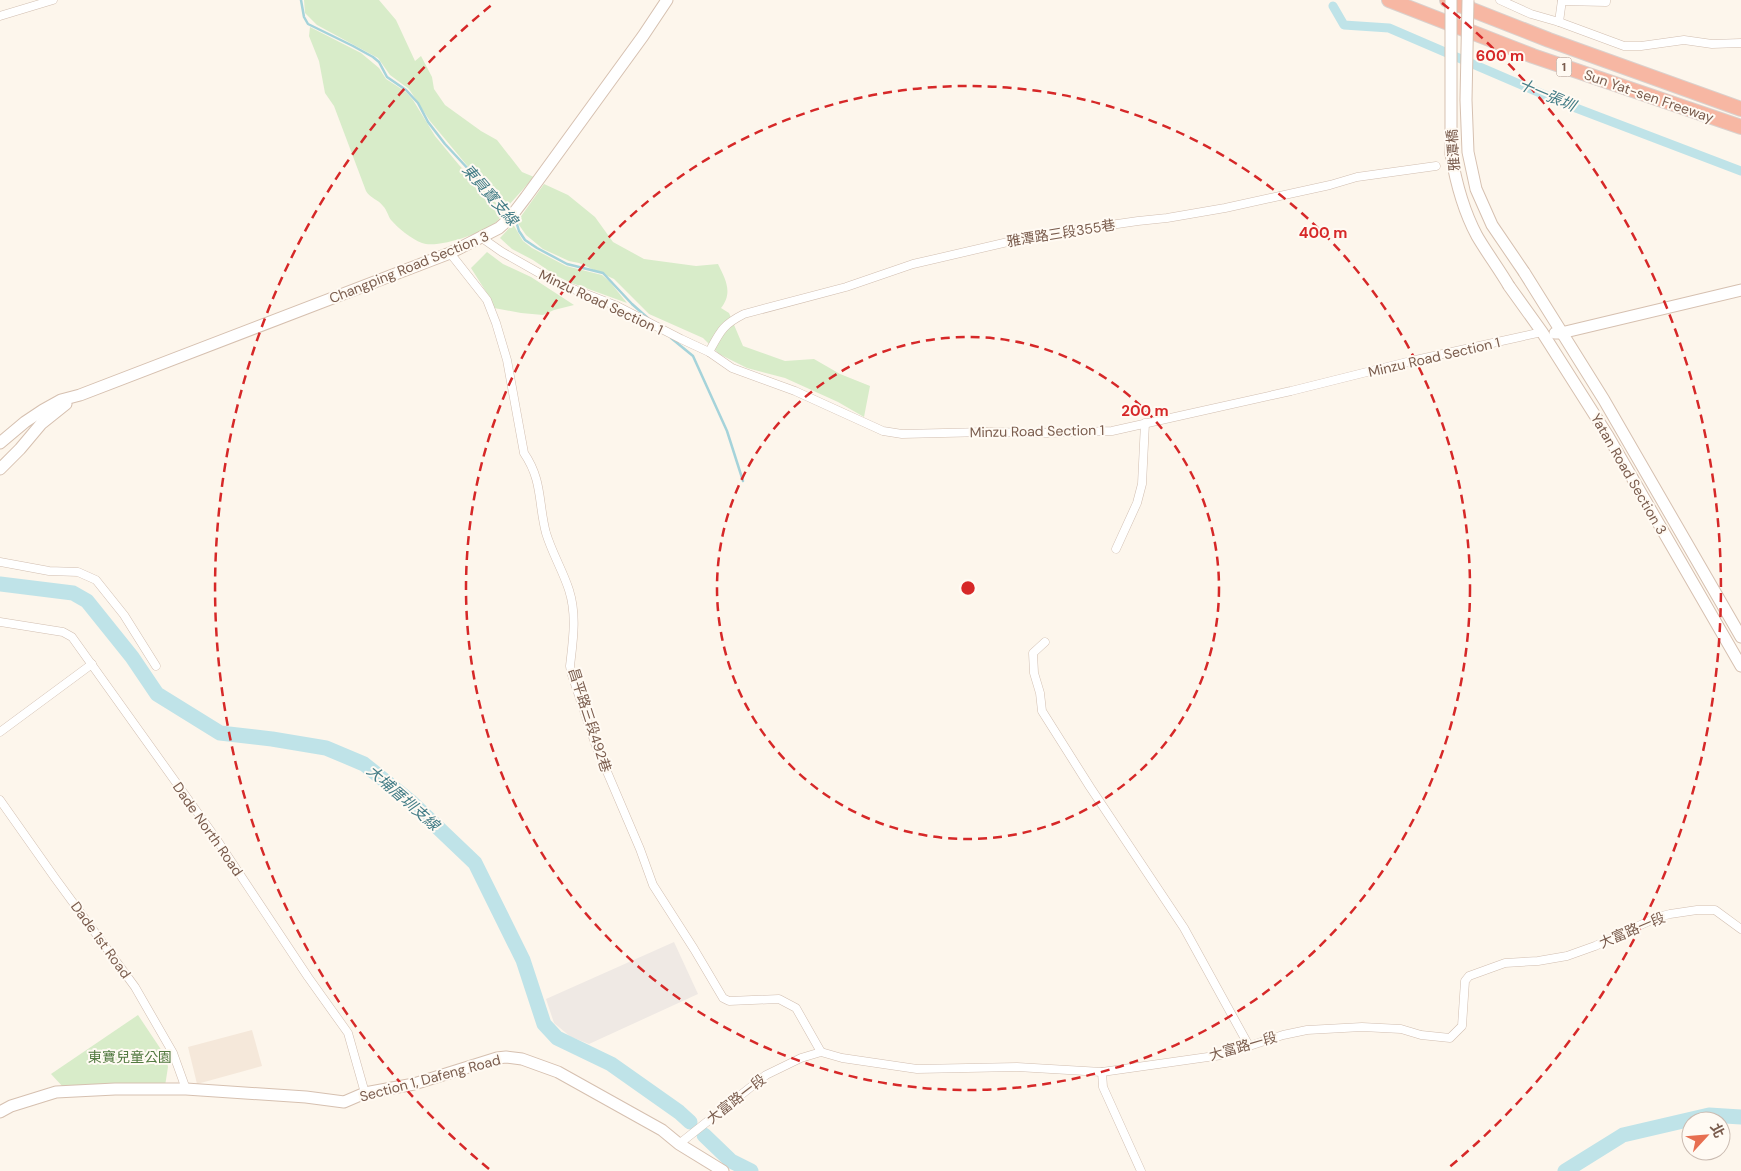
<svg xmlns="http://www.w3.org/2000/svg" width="1741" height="1171" font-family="'DM Sans','Noto Sans TC',sans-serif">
  <rect width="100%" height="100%" fill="#fdf6ec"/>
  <polygon fill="#f5e8da" points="252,1030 262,1066 197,1084 188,1047"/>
  <polygon fill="#efe9e4" points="674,942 698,994 589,1044 571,1037 554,1023 546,999"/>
  <g fill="#d8ecc9">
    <polygon points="304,0 379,0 396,20 415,61 421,56 432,77 434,89 445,105 481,131 497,140 522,172 534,177 507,207 470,169 430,121 409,89 390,75 378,58 317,25 305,13"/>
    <path d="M310 27 361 53 379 68 386 79 406 92 413 100 435 136 459 165 504 211C502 214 499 220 495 223 483 233 437 249 422 243 411 239 398 228 391 220 388 216 387 210 383 206 379 200 370 198 366 191L334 106 325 93 319 61 309 36Z"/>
    <path d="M544 184 568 195 595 217 613 242 644 259 696 266 718 264C726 280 733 293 721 308L729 313 743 346 785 361 814 359 840 374 870 386 864 417 838 402 785 378 747 368 719 354 703 338 649 314 614 279 579 263 569 261 543 249 526 235 517 222Z"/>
    <polygon points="513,224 523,241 532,248 566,266 602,275 610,282 627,303 569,282 555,275 533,260 512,249 500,238"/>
    <polygon points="487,252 503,264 531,277 574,305 554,310 543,315 521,313 494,308 490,298 471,268"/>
    <polygon points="138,1015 166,1057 168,1067 165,1086 64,1088 51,1074"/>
  </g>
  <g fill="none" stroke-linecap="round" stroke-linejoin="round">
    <g stroke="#a5d3da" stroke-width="2.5">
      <polyline points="301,0 304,17 308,24 353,46 373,57 379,62 387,77 406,90 418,103 428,122 445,144 510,214"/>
      <polyline points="513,218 516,221 519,231 525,240 537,248 567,264 603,273 632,304 650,320"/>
      <polyline points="671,338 693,356 727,431 743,481"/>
    </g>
    <polyline stroke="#bfe3e8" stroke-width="9" points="1333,6 1344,25 1389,28 1568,105 1741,171"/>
    <g stroke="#bfe3e8" stroke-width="15">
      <polyline points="0,584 73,593 87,601 132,657 157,694 220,733 272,739 326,748 364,764 410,801 475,863 523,960 544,1024 557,1038 611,1064 679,1112 690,1122"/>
      <polyline points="704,1135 731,1161 751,1171"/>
      <polyline points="1565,1171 1623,1135 1709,1115 1741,1117"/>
    </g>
    <defs>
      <g id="street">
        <polyline points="1500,0 1531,14 1559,22 1624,46 1641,46 1684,40 1712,44 1741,43"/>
        <polyline points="1562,1 1606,2 1606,0"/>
        <polyline points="0,16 53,0"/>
        <polyline points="1559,22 1562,0"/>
        <polyline points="482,238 502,252 555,282 617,306 681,339 709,352 732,368 795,391 883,431 902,434 986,432 1047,433 1112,431 1291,391 1411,361 1542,332"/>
        <path d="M450 253 487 300 496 323 507 360 524 453C543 481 538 503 546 533 552 553 563 571 569 590 577 615 573 640 570 666L571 672 596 746 640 849 653 885 694 949 723 998 729 1001 779 999 796 1008 821 1052"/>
        <path d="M709 352C720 332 722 325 744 314L846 287 913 264 1034 236 1138 221 1167 218 1225 208 1330 185 1357 177 1436 166"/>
        <polyline points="1116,549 1137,503 1142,484 1145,423"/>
        <polyline points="0,562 49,571 78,572 96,580 124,615 156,666"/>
        <polyline points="0,622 63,632 72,637 215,837 308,977 348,1033 365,1093"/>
        <polyline points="1045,642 1033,653 1034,673 1040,693 1042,711 1090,787 1184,928 1249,1046"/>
        <polyline points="0,732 92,664"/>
        <polyline points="0,800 55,878 135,987 173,1053 186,1089"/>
        <polyline points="1102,1072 1103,1087 1141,1171"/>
        <polyline points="679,1144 766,1075 801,1058 821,1052 842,1058 917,1069 1017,1067 1102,1072 1222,1055 1283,1035 1307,1030 1362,1027 1401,1029 1421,1035 1450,1038 1462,1026 1465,981 1469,976 1505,963 1538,961 1567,956 1595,946 1658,917 1670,914 1697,910 1715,910 1741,929"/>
      </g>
      <g id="secondary">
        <polyline points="1524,272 1604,400 1741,637"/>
        <polyline points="1509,286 1542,332 1608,436 1741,666"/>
        <polyline points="1555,333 1561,333 1741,290"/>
        <polyline points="0,443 25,422 43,410 61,400 80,395 450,253 499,228 510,218 526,197 643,36 667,0"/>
        <polyline points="0,469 20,449 41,424 66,404"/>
        <polyline points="0,1112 11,1106 56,1092 115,1089 186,1089 306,1097 344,1102 365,1093 414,1084 497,1058 506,1057 522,1059 558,1072 662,1130 679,1144 723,1171"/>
      </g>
      <g id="highway">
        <polyline points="1389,0 1533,56 1741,127"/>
        <polyline points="1447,0 1549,40 1741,109"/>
      </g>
    </defs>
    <use href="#street" stroke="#d1beb0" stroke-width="9"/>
    <use href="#secondary" stroke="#d6c0b0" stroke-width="13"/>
    <use href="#highway" stroke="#dad1cd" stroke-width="16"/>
    <use href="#street" stroke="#fff" stroke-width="8"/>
    <use href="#secondary" stroke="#fff" stroke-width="11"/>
    <use href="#highway" stroke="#f7b7a3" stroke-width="14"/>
    <defs>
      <g id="secondary-bridge">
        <path d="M1451 0V154C1456 183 1463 210 1477 236 1487 253 1499 269 1509 286"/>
        <polyline points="1468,0 1466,100 1468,152 1476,189 1492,225 1524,272"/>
      </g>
    </defs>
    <use href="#secondary-bridge" stroke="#d6c0b0" stroke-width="13" stroke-linecap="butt"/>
    <use href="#secondary-bridge" stroke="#fff" stroke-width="11"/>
  </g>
  <g fill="none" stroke="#d62828" stroke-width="2.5" stroke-dasharray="9 6">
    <circle cx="968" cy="588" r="251"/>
    <circle cx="968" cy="588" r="502"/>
    <path d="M489 1169A753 753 0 0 1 494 3M1442 3A753 753 0 0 1 1447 1169"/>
  </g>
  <g text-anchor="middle" stroke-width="4" stroke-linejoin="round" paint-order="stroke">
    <rect fill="#fffaf3" stroke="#a28b7f" stroke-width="1" x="1556.5" y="57.5" width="15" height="19" rx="4"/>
    <g font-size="12" font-weight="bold" fill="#7a5c4d">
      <text x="1564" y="71">1</text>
    </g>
    <g font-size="14" fill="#7a5c4d" stroke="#fffaf3">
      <text transform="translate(1649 96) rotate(19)" y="5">Sun Yat-sen Freeway</text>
      <text transform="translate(1453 150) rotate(-94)" y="5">雅潭橋</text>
      <text transform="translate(1061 233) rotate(-9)" y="5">雅潭路三段355巷</text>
      <text transform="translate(409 267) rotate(-22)" y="5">Changping Road Section 3</text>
      <text transform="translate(601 302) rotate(25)" y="5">Minzu Road Section 1</text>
      <text transform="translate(1434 357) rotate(-13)" y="5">Minzu Road Section 1</text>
      <text transform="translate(1037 431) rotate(-1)" y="5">Minzu Road Section 1</text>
      <text transform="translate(1629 474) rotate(60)" y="5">Yatan Road Section 3</text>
      <text transform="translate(590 720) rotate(72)" y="5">昌平路三段492巷</text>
      <text transform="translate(208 829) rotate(55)" y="5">Dade North Road</text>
      <text transform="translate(1632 930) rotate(-23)" y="5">大富路一段</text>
      <text transform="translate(101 940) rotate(54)" y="5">Dade 1st Road</text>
      <text transform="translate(1243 1046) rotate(-16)" y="5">大富路一段</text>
      <text transform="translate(430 1078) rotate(-15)" y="5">Section 1, Dafeng Road</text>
      <text transform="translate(736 1099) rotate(-38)" y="5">大富路一段</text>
    </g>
    <g font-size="14" fill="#537a41" stroke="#fffaf3">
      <text x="130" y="1062">東寶兒童公園</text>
    </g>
    <g font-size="15" font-style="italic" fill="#437c86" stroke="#fffaf3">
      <text transform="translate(1547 95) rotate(23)" y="5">十一張圳</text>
      <text transform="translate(490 195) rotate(49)" y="5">東員寶支線</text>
      <text transform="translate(403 798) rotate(41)" y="5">大埔厝圳支線</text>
    </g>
  </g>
  <circle cx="968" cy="588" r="8" fill="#d62828" stroke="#fffaf3" stroke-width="2.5"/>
  <g font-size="15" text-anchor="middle" font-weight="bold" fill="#d62828" stroke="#fffaf3" stroke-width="4" stroke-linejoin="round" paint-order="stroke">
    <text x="1500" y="61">600 m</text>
    <text x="1323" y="238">400 m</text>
    <text x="1145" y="416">200 m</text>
  </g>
  <g transform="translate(1706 1136) rotate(64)"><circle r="24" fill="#fffaf3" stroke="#cabbb1"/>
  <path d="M0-4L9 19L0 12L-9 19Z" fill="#e76f51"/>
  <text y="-8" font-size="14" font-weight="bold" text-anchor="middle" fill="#7a5c4d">北</text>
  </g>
</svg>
